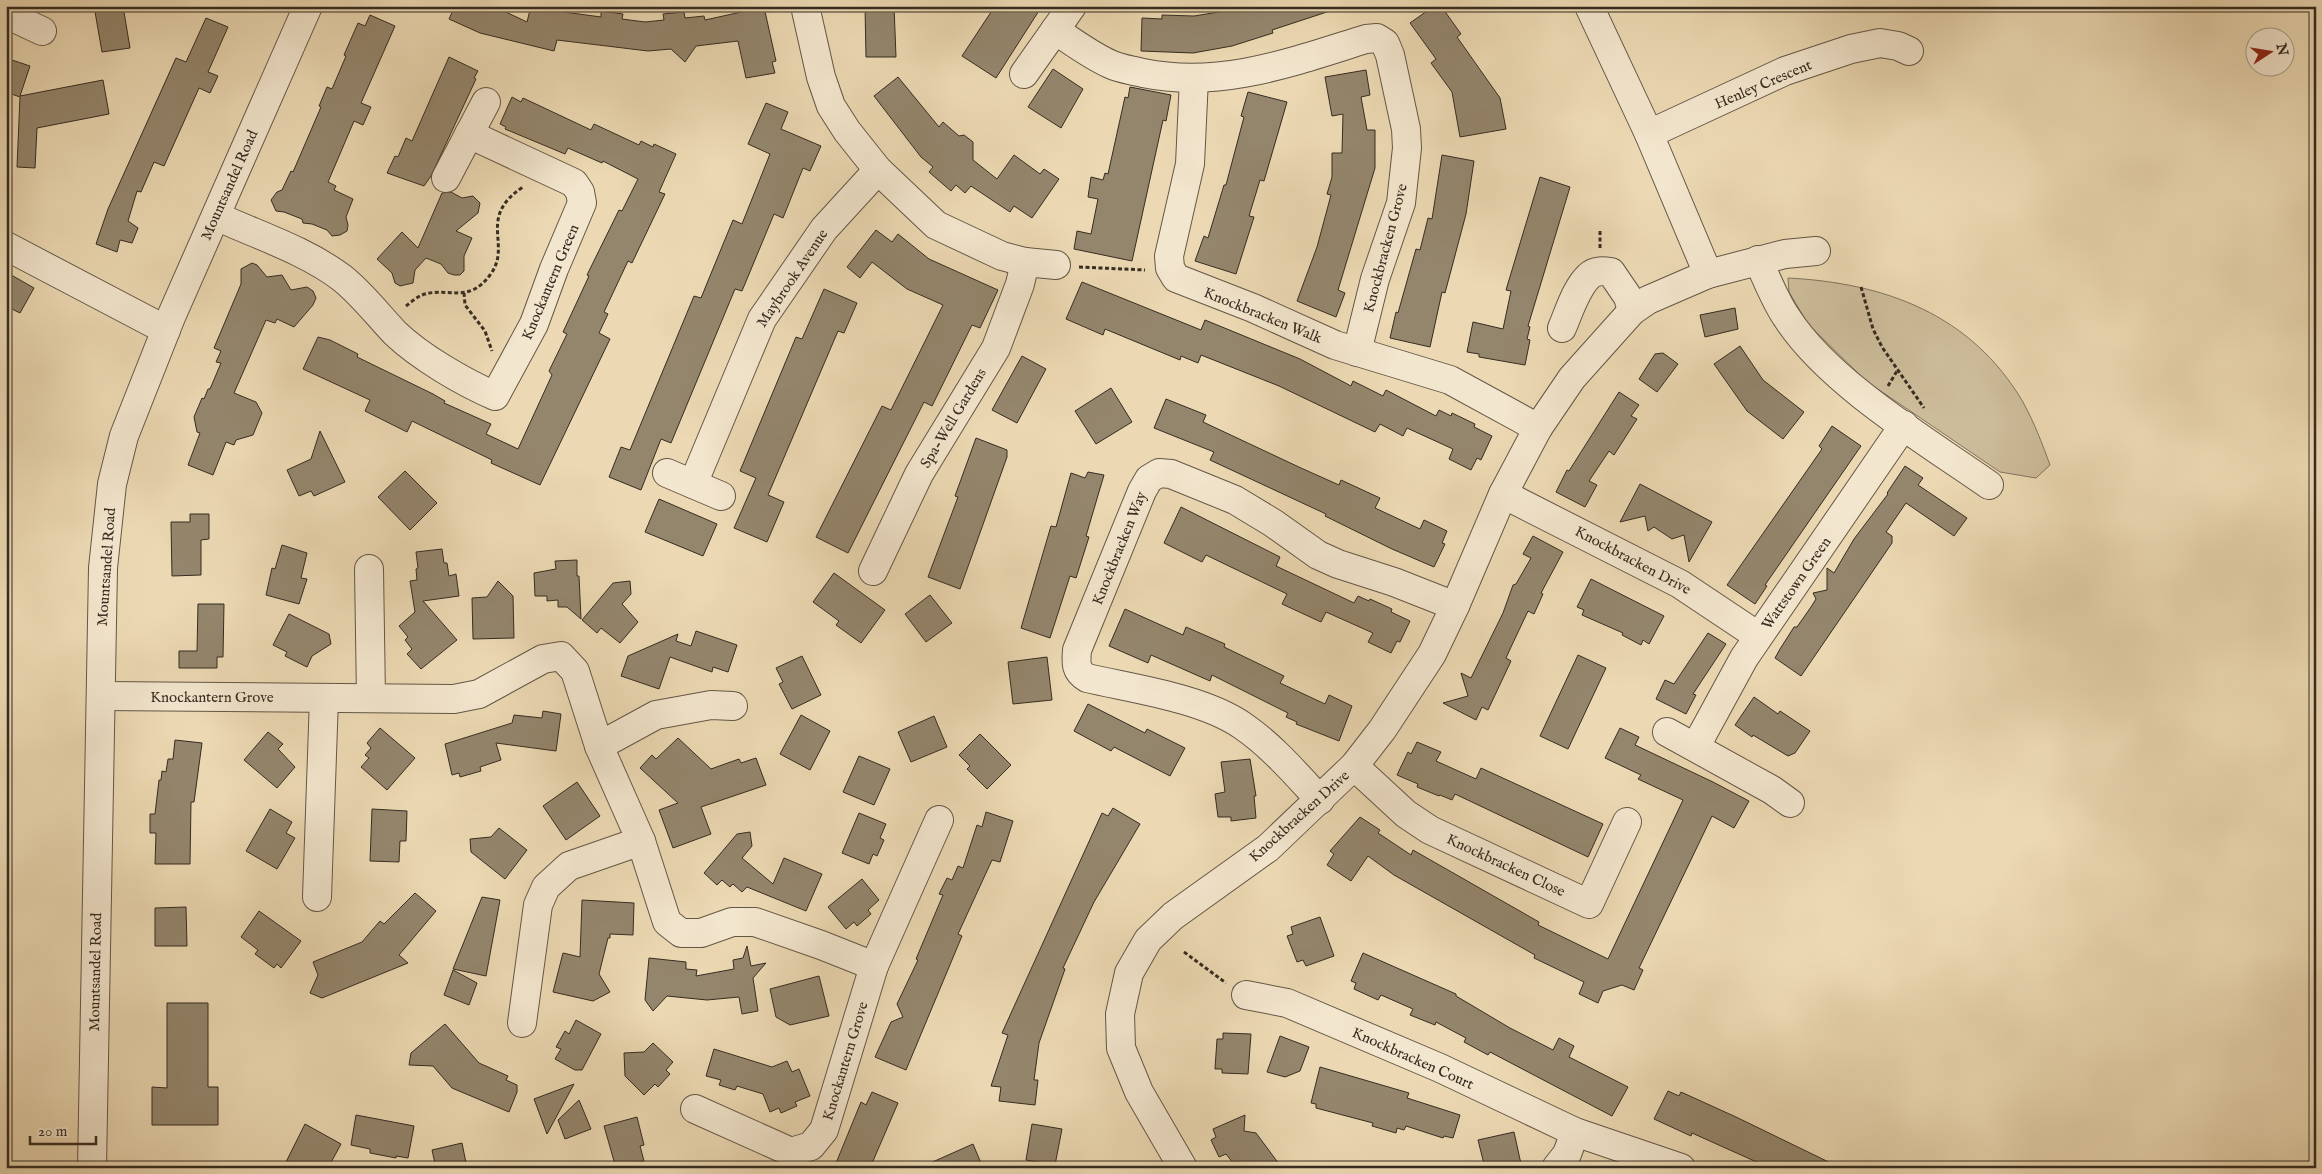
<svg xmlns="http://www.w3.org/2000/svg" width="2322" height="1174" font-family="'IM FELL English',serif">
  <rect width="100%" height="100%" fill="#ecd9b3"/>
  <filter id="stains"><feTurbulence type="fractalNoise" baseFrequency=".004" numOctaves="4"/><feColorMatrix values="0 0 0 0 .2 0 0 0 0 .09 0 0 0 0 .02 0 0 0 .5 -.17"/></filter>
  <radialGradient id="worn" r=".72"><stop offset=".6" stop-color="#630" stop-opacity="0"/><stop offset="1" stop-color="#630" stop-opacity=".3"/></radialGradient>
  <path fill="#cdbc9a" stroke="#81745e" d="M1788 278C1885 283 1971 314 2023 402 2034 422 2042 443 2050 465L2036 478 2000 472 1866 381 1808 324 1789 292Z"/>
  <g fill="#94866d" stroke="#352c21">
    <polygon points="94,6 123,6 130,48 102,52"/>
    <polygon points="455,6 493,6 527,22 531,6 565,6 564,12 601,17 601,11 623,14 622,19 645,22 664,20 663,14 684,12 685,18 704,16 705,20 764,7 776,61 772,62 775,73 746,78 738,41 696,46 685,62 671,49 648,51 557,40 554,51 480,33 449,19"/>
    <polygon points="865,6 894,6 896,57 866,57"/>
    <polygon points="995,6 1042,6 996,78 962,56"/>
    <polygon points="1237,6 1333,6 1333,10 1272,30 1273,33 1232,46 1193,53 1141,51 1142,18 1162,19 1162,15 1194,16 1238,9"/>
    <polygon points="1434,6 1441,6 1461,34 1457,37 1500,98 1506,129 1460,137 1452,92 1431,63 1436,59 1410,23"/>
    <polygon points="370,15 395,26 361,103 371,107 363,125 354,121 328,182 336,186 334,190 353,199 346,217 348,225 347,231 340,235 332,236 327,230 312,224 303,223 302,219 284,212 276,211 271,200 277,192 282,190 291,171 293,172 321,107 319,106 327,87 332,89 346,56 344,55 358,23 365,26"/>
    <polygon points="206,18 228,27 208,72 218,76 210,93 199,88 164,166 154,162 141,192 137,191 128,221 138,228 132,243 120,240 117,252 96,244 108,209 176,58 186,62"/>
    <polygon points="449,57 478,71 474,78 476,79 431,176 424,186 387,173 395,156 398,157 406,138 412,141"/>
    <polygon points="6,58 30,66 20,96 103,80 109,114 37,128 35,168 17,167 20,97 6,92"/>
    <polygon points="1053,69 1083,89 1061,128 1028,107"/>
    <polygon points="1366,70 1370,95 1361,97 1367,130 1375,130 1375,168 1338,290 1345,293 1336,317 1297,301 1317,247 1331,195 1327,194 1332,177 1332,153 1342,153 1343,114 1332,116 1325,77"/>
    <polygon points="898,77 939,127 943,122 959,136 964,135 973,142 973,160 997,179 1014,155 1040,174 1044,169 1059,179 1032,218 1014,206 1010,212 971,186 965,193 956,185 951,191 929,172 933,167 921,157 874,96"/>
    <polygon points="1130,87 1171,95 1166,121 1163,120 1132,261 1074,249 1077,231 1091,234 1098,199 1088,197 1091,177 1103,180 1105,173 1108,174 1125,97 1128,98"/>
    <polygon points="1248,92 1287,102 1264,181 1260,180 1249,216 1254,217 1236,274 1195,261 1204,236 1208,238 1224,185 1226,185 1244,117 1241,116"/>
    <polygon points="512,97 521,102 523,98 591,130 594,124 639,145 641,141 653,147 654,144 676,154 659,192 665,194 632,263 628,261 604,312 608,314 599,333 610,339 540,485 491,463 492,460 412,421 407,432 365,411 370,400 303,369 318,337 330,340 358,354 357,357 433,394 445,401 444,403 491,424 486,434 518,449 552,375 549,371 567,334 563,332 589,276 587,275 619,210 622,211 638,179 603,161 602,163 568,148 565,154 505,129 506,127 500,124"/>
    <polygon points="766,103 788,112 781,129 821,146 810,171 803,168 783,218 774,214 742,291 735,289 671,443 661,439 641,490 609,477 621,447 630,450 694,296 701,298 733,220 742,224 770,154 748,144"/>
    <polygon points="1442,155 1474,161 1466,214 1445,293 1442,292 1430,347 1390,338 1396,312 1398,313 1416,249 1420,250 1428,218 1432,219"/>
    <polygon points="1540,177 1570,187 1528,326 1530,327 1527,339 1530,340 1525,365 1479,357 1479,354 1467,352 1473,322 1503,329 1511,291 1506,290"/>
    <polygon points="451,192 462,198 473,196 480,203 478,213 456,231 472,238 464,256 464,271 460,275 454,275 448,273 441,264 426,258 415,270 413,283 400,286 395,283 392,273 377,259 402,232 418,248 442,193"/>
    <polygon points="876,230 892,242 898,234 929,259 998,290 980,328 972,325 932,406 924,402 848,553 816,537 882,406 891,410 943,305 907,289 872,262 860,278 847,267"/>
    <polygon points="252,263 257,265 267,277 282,275 291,290 307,287 313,291 316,298 313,305 294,327 277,319 275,323 266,320 234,393 256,402 262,413 253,435 236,440 234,445 226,442 213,475 188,465 200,433 197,432 194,417 202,398 204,399 208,389 210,389 221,363 216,362 221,351 214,348 241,284 241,269"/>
    <polygon points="6,272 34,288 20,313 6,306"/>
    <polygon points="1082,282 1201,330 1205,320 1300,359 1351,386 1353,381 1383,396 1386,390 1436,416 1439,410 1451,416 1452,413 1475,424 1474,427 1492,436 1481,460 1477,458 1471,470 1449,459 1453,449 1407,428 1403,436 1380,424 1375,432 1279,386 1201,355 1198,363 1181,356 1180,360 1105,329 1103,335 1066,319"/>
    <polygon points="824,289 857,303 844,333 838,331 768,495 784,502 767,542 734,528 756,478 740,471 796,337 802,339"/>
    <polygon points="1735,308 1738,329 1705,337 1700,315"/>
    <polygon points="1740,346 1763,380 1804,412 1783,439 1747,411 1714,364"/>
    <polygon points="1663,353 1678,364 1657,392 1639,379 1655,354"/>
    <polygon points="1022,356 1046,369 1017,423 992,410"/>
    <polygon points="1111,388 1132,422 1096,444 1075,411"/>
    <polygon points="1619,392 1639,405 1631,416 1637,419 1614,455 1609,451 1589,481 1597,485 1585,507 1556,492 1567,470 1569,471"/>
    <polygon points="1166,399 1206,415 1203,422 1301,468 1339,485 1341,480 1380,498 1375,508 1420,529 1424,520 1447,531 1442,543 1445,544 1434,567 1392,549 1325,516 1326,514 1210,460 1214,452 1154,428"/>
    <polygon points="1832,426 1861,446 1765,585 1767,586 1755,604 1727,585 1822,449 1819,446"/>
    <polygon points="320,431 345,482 314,496 311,491 299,496 287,470 311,459"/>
    <polygon points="976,438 1007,450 1007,457 960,589 928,577 958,497 955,496"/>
    <polygon points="1905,466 1923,478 1918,485 1967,518 1954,536 1906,503 1886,532 1892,536 1892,543 1801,676 1775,658 1780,649 1794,627 1797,627 1811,607 1816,599 1813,593 1827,590 1827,568 1834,573 1854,539 1888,494 1887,493"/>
    <polygon points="405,471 437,503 410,530 378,497"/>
    <polygon points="1088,472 1104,475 1086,536 1089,537 1076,578 1070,576 1050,638 1021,628 1051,526 1056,527 1071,473 1085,478"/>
    <polygon points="1640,484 1712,522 1689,562 1684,535 1672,539 1654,527 1648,531 1645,516 1620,522"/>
    <polygon points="659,499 717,524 703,556 645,532"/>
    <polygon points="1181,507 1280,557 1276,566 1354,603 1358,596 1369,601 1370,599 1392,609 1391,612 1410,621 1400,642 1397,641 1391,653 1368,642 1373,633 1326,612 1321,622 1282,604 1287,594 1206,555 1202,562 1164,543"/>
    <polygon points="190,514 209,514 209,539 201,540 201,575 172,576 171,522 190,522"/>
    <polygon points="1533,536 1563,552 1541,593 1543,594 1534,614 1528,611 1511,647 1506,658 1511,661 1488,710 1482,707 1476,720 1443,703 1468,696 1461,673 1471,678 1503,613 1513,585 1516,584 1531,558 1523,554"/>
    <polygon points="282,545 307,553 301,578 307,579 299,604 266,595 272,568 275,569"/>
    <polygon points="442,549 444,563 447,563 449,576 456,574 459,596 423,601 457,640 421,669 407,654 412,649 405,640 408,637 399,626 415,612 410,581 417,580 416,569 418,568 416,552"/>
    <polygon points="577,560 577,576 579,576 581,619 567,607 558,607 558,600 547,601 547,596 535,596 534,573 556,569 555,561"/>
    <polygon points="834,573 885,610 861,643 836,625 839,621 813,602"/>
    <polygon points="1591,579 1664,616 1649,644 1643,640 1641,645 1622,635 1623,633 1582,615 1584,610 1577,607"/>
    <polygon points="498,581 513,596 514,638 473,639 472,598 487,597"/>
    <polygon points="630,581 631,594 622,604 638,622 620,643 601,628 597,633 582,620 613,583"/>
    <polygon points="930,595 952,623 926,642 905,614"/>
    <polygon points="198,604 224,604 223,657 217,657 217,668 179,668 179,651 197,651"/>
    <polygon points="1125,609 1183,635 1186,627 1225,644 1224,647 1284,676 1280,683 1325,704 1329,695 1352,706 1339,741 1296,724 1297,722 1286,717 1288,713 1212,675 1210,681 1151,655 1148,663 1109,646"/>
    <polygon points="289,614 329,634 331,644 312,656 307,667 285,656 287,652 273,645"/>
    <polygon points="696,631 737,645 728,672 713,667 712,672 670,657 659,689 621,676 628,656 678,634 676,641 691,646"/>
    <polygon points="1708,633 1726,644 1693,694 1696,695 1686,714 1656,699 1665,680 1674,684"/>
    <polygon points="1578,655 1606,668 1568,749 1540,736"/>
    <polygon points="802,656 821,695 792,709 779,684 783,682 776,668"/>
    <polygon points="1047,657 1052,700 1013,704 1008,662"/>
    <polygon points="1754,697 1778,714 1780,711 1810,731 1795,753 1788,756 1753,735 1752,737 1735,725"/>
    <polygon points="1088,704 1145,733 1147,729 1185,748 1170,776 1114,747 1111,751 1074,731"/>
    <polygon points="543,711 561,714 556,751 496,743 501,760 480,767 481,771 460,777 459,773 452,775 445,744 512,723 514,715 542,718"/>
    <polygon points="801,715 830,731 810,770 780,754"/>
    <polygon points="934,716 947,747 911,762 898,732"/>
    <polygon points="380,728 415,758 387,790 361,767 369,758 365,755 371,748 367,743"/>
    <polygon points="1620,728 1639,737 1635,745 1713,782 1749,801 1734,828 1712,816 1639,968 1643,970 1634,990 1622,985 1603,991 1598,1003 1579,994 1584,982 1534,958 1535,955 1394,875 1368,856 1351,881 1327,865 1334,854 1330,851 1360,817 1380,830 1378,833 1411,855 1413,850 1539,922 1538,925 1608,959 1683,800 1638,779 1641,775 1605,758"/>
    <polygon points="268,732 283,744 278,749 295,767 277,788 244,760"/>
    <polygon points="980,734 1011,765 987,789 967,769 970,766 959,755"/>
    <polygon points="678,738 711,769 739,759 741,763 756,758 766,785 701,807 711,834 673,848 659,810 678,803 640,768 652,755 656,759"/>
    <polygon points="175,740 202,743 194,802 191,802 190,864 155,864 156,833 150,833 150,814 155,814 159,780 161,780 162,771 166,772 168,759 173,759"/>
    <polygon points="1417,742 1441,752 1436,761 1476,779 1481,768 1603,824 1588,857 1455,794 1452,800 1440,795 1439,796 1417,787 1418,784 1397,775 1408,752 1411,754"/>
    <polygon points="859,756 890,769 874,805 843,792"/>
    <polygon points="1250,759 1256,796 1254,796 1256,818 1231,821 1231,817 1218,817 1215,794 1225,792 1221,762"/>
    <polygon points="577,782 600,816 566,840 543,806"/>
    <polygon points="1113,808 1140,824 1094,902 1063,968 1065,969 1039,1043 1034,1080 1038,1080 1035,1105 999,1101 1001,1087 991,1086 1008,1035 1002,1033 1102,813 1108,816"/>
    <polygon points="270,809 292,822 286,833 295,838 277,869 246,851"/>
    <polygon points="372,809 407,811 406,841 400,841 399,862 370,861"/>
    <polygon points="986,812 1013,821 1000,862 992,860 958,934 962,936 906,1070 875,1057 891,1022 903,1017 897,1004 918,960 916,959 943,895 939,894 947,878 952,880 958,866 963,868 977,825 982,827"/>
    <polygon points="859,813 886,824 880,838 884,840 877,856 873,854 869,864 842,853"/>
    <polygon points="499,828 527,850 505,879 471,852 470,839 491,837"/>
    <polygon points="750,832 752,846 742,858 773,884 784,858 822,874 806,911 747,887 742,892 733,884 730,887 722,880 717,885 704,873 737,834"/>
    <polygon points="862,879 879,900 868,910 871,914 857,926 854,922 846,929 828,907"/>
    <polygon points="415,893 436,911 399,955 408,963 322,998 310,993 318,975 313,962 362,942 380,921 384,924"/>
    <polygon points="482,897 500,900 486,976 453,969"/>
    <polygon points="582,900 634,903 633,935 610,934 610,938 608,938 599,974 610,992 593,1001 553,992 563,953 580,957"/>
    <polygon points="186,907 187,946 155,946 155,908"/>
    <polygon points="259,911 301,941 281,968 277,964 274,968 255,954 258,950 241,937"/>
    <polygon points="1320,917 1334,956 1306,966 1303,960 1297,962 1287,936 1293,934 1291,927"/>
    <polygon points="747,946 751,966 766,963 753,978 758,1011 742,1014 739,997 707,1000 667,996 653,1011 645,1000 649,958 686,962 686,969 697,970 696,976 734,969 733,960 743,958"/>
    <polygon points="1363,953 1456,994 1456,996 1510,1028 1553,1050 1559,1038 1574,1046 1569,1057 1628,1087 1612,1116 1490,1052 1488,1055 1464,1042 1466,1038 1436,1022 1435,1025 1410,1015 1413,1009 1381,995 1378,1000 1354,989 1356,983 1351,981"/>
    <polygon points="453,970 477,983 469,1005 444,995"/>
    <polygon points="819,976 829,1016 790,1025 776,1017 770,989"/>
    <polygon points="167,1003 208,1003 208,1087 218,1087 218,1125 152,1125 152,1087 167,1088"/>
    <polygon points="576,1020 601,1034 582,1070 575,1070 555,1059 561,1049 556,1047 565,1031 569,1034"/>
    <polygon points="445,1024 479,1063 508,1076 506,1080 517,1085 517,1092 509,1112 452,1088 433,1066 409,1065 411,1053"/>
    <polygon points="1223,1033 1251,1034 1248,1074 1222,1073 1222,1069 1215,1069 1217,1039 1223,1039"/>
    <polygon points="1280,1036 1309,1047 1300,1071 1285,1077 1267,1072"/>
    <polygon points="653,1043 673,1062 666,1070 670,1074 658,1087 655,1084 644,1095 625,1076 624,1053 644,1052"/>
    <polygon points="714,1049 772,1067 787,1061 792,1072 799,1069 810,1096 795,1102 797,1106 781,1113 779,1108 770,1112 763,1094 737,1086 735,1090 719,1085 721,1080 706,1076"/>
    <polygon points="1320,1067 1409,1093 1407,1098 1460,1115 1453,1138 1444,1136 1443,1138 1406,1126 1404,1130 1397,1128 1396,1133 1372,1126 1373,1123 1316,1108 1316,1104 1311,1103"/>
    <polygon points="574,1084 547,1134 534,1099"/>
    <polygon points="1668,1091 1679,1096 1681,1092 1736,1117 1841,1168 1770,1168 1692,1133 1691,1136 1654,1119"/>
    <polygon points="872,1092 898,1103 870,1168 834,1168 861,1102 866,1105"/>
    <polygon points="579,1100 591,1129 565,1139 558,1120"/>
    <polygon points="356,1115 414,1126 408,1158 396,1156 396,1158 370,1153 370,1149 351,1145"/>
    <polygon points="1245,1115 1244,1131 1256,1133 1282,1168 1237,1168 1226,1154 1219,1157 1211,1140 1216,1137 1213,1129"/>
    <polygon points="637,1117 644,1145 640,1146 644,1161 616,1168 604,1126"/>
    <polygon points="305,1124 341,1144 328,1168 283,1168"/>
    <polygon points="1032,1124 1062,1129 1055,1165 1026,1160"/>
    <polygon points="1514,1132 1521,1164 1505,1168 1485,1168 1478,1140"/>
    <polygon points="462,1143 467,1168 436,1168 432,1150"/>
    <polygon points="973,1144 983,1168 919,1168"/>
  </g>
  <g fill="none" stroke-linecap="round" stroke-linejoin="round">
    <defs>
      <g id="minor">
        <polyline points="805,6 821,77 831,106 847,131 878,170 936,225 1002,256 1025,262 1056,265"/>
        <polyline points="1589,6 1649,134 1708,274"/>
        <polyline points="6,14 42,31"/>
        <path d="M1055 30C1073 42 1090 55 1110 64 1120 69 1132 70 1143 73 1221 89 1292 62 1366 39L1377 38 1385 43 1390 55 1406 129 1407 148 1401 203 1375 279 1357 352"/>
        <polyline points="1024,74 1072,6"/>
        <polyline points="1194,78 1190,164 1169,256 1170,268 1176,278 1253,308 1335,345 1450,380 1538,428"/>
        <polyline points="1649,134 1785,71 1851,49 1880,43 1898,46 1909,51"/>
        <polyline points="446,178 486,102"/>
        <path d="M216 216C257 235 305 250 342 278 362 294 378 315 395 333 420 357 463 382 495 396L534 324 554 269 582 203 580 192 574 183 469 134"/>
        <polyline points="6,246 166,330"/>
        <path d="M1758 260C1767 279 1775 301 1787 318 1828 382 1926 441 1989 485"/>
        <path d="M1562 328C1569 312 1576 288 1589 276 1595 270 1604 271 1611 272L1628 297 1632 311"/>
        <polyline points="667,473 721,496"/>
        <polyline points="693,484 762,319 824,229 878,170"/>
        <polyline points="1503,494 1680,584 1758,636"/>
        <polyline points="369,569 371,698"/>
        <polyline points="873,571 919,474 996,348 1020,284 1025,262"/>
        <polyline points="101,696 454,699 479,694 543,659 561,656 575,671 599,746 641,841 667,922 681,933 701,933 732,922 755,922 821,945 874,966"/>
        <polyline points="1667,732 1772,790 1790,803"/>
        <polyline points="599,746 656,715 711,705 733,706"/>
        <polyline points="1696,746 1744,658 1904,425"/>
        <polyline points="1354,766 1406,814 1430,830 1589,904 1627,822"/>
        <path d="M1320 800C1296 774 1272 746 1243 726 1203 698 1134 689 1087 678 1075 671 1076 663 1077 650L1142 491 1149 479 1159 473 1171 474 1235 500 1273 523 1318 555 1338 564 1394 582 1455 606"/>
        <polyline points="317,897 324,698"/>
        <polyline points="1246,995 1287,1003 1440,1068 1575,1132 1681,1168"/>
        <polyline points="522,1023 538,905 546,887 569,866 641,841"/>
        <polyline points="695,1109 791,1152 811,1146 824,1130 874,966 939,820"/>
        <polyline points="92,1168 103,568 112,484 124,436 171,317 308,6"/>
        <polyline points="1183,1168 1139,1092 1121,1048 1120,1014 1129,973 1148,940 1173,916 1268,848 1354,766 1382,730 1432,654 1455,606 1503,494 1538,428 1572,378 1632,311 1648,300 1708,274 1785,254 1816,251"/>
        <polyline points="1556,1168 1567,1154 1575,1132"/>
      </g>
    </defs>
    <use href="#minor" stroke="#635746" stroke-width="30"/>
    <g stroke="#352c21" stroke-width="3" stroke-dasharray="4 2.5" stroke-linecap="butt">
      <polyline points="1600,231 1600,248"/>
      <polyline points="1079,267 1145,270"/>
      <polyline points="1861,287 1873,329 1882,347 1924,408"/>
      <polyline points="464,293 465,305 485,331 492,351"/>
      <path d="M406 306C411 302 417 297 422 295 446 286 468 305 490 275 513 245 476 218 523 187"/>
      <polyline points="1888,386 1897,371"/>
      <polyline points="1184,952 1226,983"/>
    </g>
    <use href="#minor" stroke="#f3e6ce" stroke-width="28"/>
  </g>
  <g text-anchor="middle" stroke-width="4" stroke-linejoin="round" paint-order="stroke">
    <g font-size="15" fill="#352c21" stroke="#f3e6ce">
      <text transform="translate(1763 84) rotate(-23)" y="5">Henley Crescent</text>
      <text transform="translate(229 185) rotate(-66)" y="5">Mountsandel Road</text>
      <text transform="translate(1385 248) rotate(-75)" y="5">Knockbracken Grove</text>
      <text transform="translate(792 278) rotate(-56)" y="5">Maybrook Avenue</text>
      <text transform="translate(550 282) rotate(-67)" y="5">Knockantern Green</text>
      <text transform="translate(1263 315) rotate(22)" y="5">Knockbracken Walk</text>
      <text transform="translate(953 418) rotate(-59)" y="5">Spa-Well Gardens</text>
      <text transform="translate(1119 548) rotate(-68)" y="5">Knockbracken Way</text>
      <text transform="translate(1633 560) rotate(28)" y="5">Knockbracken Drive</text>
      <text transform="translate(106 567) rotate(-86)" y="5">Mountsandel Road</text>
      <text transform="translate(1796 583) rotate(-55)" y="5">Wattstown Green</text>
      <text x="212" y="702">Knockantern Grove</text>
      <text transform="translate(1299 816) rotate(-42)" y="5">Knockbracken Drive</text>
      <text transform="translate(1506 865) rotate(25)" y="5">Knockbracken Close</text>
      <text transform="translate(95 972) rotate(-89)" y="5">Mountsandel Road</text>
      <text transform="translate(1413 1058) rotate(24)" y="5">Knockbracken Court</text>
      <text transform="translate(845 1061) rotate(-73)" y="5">Knockantern Grove</text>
    </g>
  </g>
  <rect width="2322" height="1174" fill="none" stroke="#ecd9b3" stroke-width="25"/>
  <rect x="8" y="8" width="2307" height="1159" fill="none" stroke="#352c21" stroke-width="2.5"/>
  <rect x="12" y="12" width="2297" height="1149" fill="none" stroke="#352c21"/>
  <g transform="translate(2270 52) rotate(78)"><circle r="24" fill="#f3e6ce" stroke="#a79c89"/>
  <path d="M0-4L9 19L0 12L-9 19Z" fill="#8f2418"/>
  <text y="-8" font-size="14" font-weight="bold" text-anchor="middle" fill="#352c21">N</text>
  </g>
  <path d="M30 1136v8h66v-8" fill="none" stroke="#352c21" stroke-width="2.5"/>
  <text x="38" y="1136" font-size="15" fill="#352c21" stroke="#f3e6ce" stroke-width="4" paint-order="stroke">20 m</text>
  <rect width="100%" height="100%" filter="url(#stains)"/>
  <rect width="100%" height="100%" fill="url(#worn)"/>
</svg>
